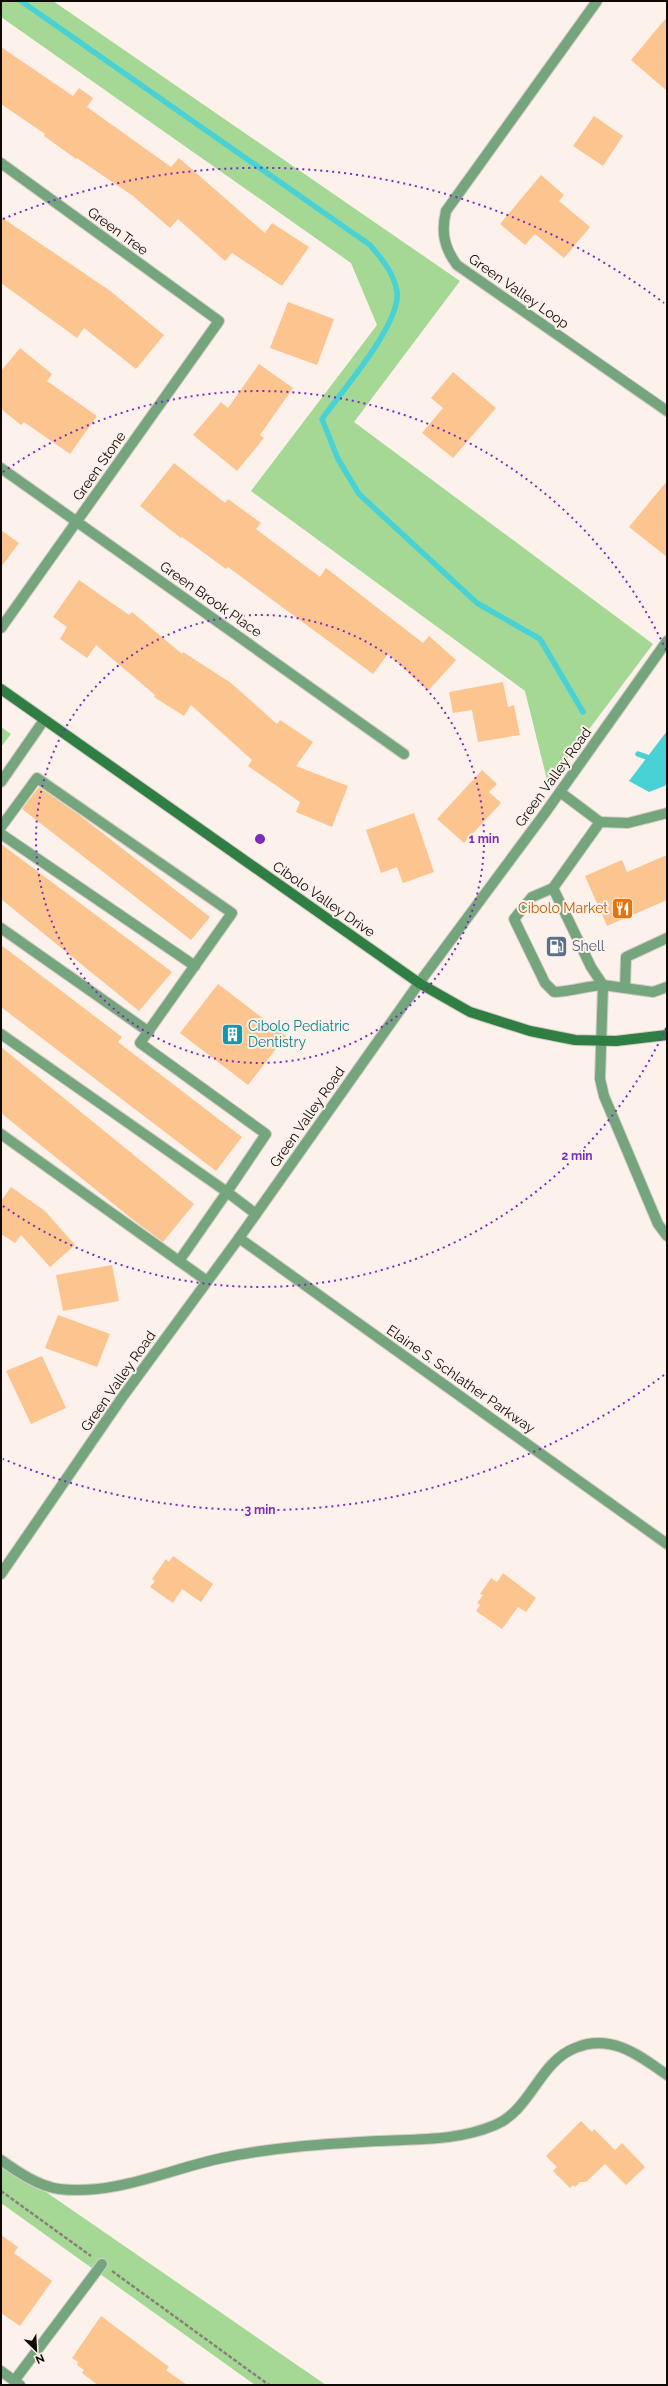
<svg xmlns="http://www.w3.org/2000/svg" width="668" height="2386" font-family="Raleway,sans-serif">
  <rect width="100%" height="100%" fill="#fcf1eb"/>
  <g fill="#a5d894">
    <polygon points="1,1 53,1 460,281 354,422 653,644 548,784 525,691 251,491 377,325 351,263 1,17"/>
    <polygon points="1,727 11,734 1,747"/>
    <polygon points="1,2161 326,2385 255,2385 1,2203"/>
  </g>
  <polygon fill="#49d2d5" points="667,731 667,785 649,792 629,781"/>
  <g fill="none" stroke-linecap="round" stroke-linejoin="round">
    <g stroke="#49d2d5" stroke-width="5.5">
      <path d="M21 1 370 245C382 259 394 273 397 292 401 324 341 392 322 419L338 459 359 494 477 603 540 639 583 712"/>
      <polyline points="638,754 667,764"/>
    </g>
  </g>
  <g fill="#fcc590">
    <polygon points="667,17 667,91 631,60"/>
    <polygon points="1,47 73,96 79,88 93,98 87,107 171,167 179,158 265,233 272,223 309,247 282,286 232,253 225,261 178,219 170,228 133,196 77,158 76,159 44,136 45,134 1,104"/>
    <polygon points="594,116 623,136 603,166 573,146"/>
    <polygon points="541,175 564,195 559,201 590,227 564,258 535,234 525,245 500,224"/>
    <polygon points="1,217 109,290 164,335 136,369 84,328 77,338 1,283"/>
    <polygon points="288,302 334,319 317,365 270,348"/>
    <polygon points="20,348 52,374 47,381 97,416 70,454 24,422 21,425 1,409 1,371"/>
    <polygon points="259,364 293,388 260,435 264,438 237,471 193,435 221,402 228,408"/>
    <polygon points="453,372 496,408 453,458 422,433 443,408 431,398"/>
    <polygon points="174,463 225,503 228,499 261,523 256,529 320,577 326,568 423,643 429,636 456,660 428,691 388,654 373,674 228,567 226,569 182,537 181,538 140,506"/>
    <polygon points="667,481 667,557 629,527"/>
    <polygon points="1,530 19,543 1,567"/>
    <polygon points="79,580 129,615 132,612 182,654 183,652 231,683 277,724 280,720 313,742 296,766 348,786 332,827 296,812 300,802 248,766 252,760 191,705 184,716 154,697 155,695 96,645 87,658 60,639 67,627 53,617"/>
    <polygon points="503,682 508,707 514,705 520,735 478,742 472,710 453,713 449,692"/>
    <polygon points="482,770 497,784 489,792 501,803 464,843 437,819"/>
    <polygon points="39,787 78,814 210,917 191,940 22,809"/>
    <polygon points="414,813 434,872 403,883 397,867 381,873 366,830"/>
    <polygon points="1,844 172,972 139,1011 1,899"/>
    <polygon points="667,855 667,900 607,926 585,876 622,860 627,872"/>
    <polygon points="1,945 122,1037 118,1042 242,1137 216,1171 1,1007"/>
    <polygon points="218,984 286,1036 248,1085 180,1033"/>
    <polygon points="1,1047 194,1204 163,1242 132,1219 1,1113"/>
    <polygon points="11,1187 45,1211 75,1245 50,1267 21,1235 15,1243 1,1234 1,1201"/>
    <polygon points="112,1265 119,1301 63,1311 56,1275"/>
    <polygon points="58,1315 110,1334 97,1367 45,1348"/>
    <polygon points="42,1356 66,1408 31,1424 6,1371"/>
    <polygon points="173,1556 213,1584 201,1602 182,1589 173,1603 150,1587 155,1581 152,1579 166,1559 169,1562"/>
    <polygon points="503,1573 536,1598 526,1612 518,1607 502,1629 476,1611 480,1605 477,1603 483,1595 480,1594 491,1578 497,1582"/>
    <polygon points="581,2121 592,2132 594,2129 615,2150 622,2143 645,2167 626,2185 605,2164 586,2182 580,2182 575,2187 573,2185 570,2188 553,2171 557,2167 546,2156"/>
    <polygon points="1,2235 18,2247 14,2253 52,2281 20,2326 1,2313"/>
    <polygon points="101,2316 169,2367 166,2370 187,2385 98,2385 82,2373 84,2370 77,2365 78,2362 72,2358"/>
  </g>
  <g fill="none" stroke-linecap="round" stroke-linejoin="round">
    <defs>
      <g id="service">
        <polyline points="1,782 44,720"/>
        <polyline points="600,822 628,823 667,813"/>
        <polyline points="1,827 37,778 232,913 140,1043 266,1134 227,1192 256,1214"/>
        <polyline points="1,834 195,966"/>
        <path d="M553 888 591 967 603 985C586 986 571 992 554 992L545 983 514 919 532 897 553 888 600 822 560 792"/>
        <polyline points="1,928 149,1032"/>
        <polyline points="667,987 653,992 603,985 600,1079 604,1096 658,1224 667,1236"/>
        <polyline points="625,988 626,957 667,938"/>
        <polyline points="1,1034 227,1192 179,1261"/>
        <polyline points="1,1134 207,1281"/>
        <path d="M1 2160C18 2172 38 2186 59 2189 115 2196 169 2169 222 2158 274 2147 325 2144 377 2141 417 2139 458 2141 495 2125 531 2110 539 2062 575 2048 611 2033 639 2055 667 2075"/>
      </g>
      <g id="minor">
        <path d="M597 1 446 211C441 232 444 248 457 265L667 411"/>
        <polyline points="1,163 219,321 1,628"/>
        <polyline points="1,468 404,754"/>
        <polyline points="239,1238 667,1544"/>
        <polyline points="1,2371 20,2385"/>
        <polyline points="14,2381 102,2264"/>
      </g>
      <polyline id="tertiary" points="1,1574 121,1399 239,1238 419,983 545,813 667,641"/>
      <polyline id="secondary" points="1,689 419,983 470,1012 530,1031 575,1040 616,1041 667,1035"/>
    </defs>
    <use href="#service" stroke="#d6ccc7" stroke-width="12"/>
    <use href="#minor" stroke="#d6ccc7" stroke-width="12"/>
    <use href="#tertiary" stroke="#d6ccc7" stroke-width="12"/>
    <use href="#secondary" stroke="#d6ccc7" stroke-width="12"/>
    <g stroke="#89807c" stroke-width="2.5" stroke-dasharray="4 2" stroke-linecap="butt">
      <polyline points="1,2191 91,2256"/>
      <polyline points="112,2271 269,2385"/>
    </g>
    <use href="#service" stroke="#75a57d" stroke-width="10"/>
    <use href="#minor" stroke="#75a57d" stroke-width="10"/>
    <use href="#tertiary" stroke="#75a57d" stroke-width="10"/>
    <use href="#secondary" stroke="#2f7e43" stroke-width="10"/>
  </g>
  <g fill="none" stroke="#7b2cbf" stroke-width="2" stroke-dasharray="2 4">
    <circle cx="260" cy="839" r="224"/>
    <path d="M666 1028A448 448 0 0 1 3 1206M3 472A448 448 0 0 1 666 650"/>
    <path d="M664 1375A671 671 0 0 1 3 1459M3 219A671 671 0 0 1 664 303"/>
  </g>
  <defs>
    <symbol id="restaurant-square" viewBox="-11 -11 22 22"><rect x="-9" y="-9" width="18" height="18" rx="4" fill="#e8710a" stroke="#fcf1eb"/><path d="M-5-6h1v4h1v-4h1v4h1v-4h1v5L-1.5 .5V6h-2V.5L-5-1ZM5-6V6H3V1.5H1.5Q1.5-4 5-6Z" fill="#fff"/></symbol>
    <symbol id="fuel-square" viewBox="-11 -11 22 22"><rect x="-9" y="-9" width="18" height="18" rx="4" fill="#5c6f8a" stroke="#fcf1eb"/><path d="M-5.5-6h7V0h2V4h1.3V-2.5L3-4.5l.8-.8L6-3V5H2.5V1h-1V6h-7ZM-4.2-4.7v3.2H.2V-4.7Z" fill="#fff"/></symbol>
    <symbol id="building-square" viewBox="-11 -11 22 22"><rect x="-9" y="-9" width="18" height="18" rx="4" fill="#0f9aa8" stroke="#fcf1eb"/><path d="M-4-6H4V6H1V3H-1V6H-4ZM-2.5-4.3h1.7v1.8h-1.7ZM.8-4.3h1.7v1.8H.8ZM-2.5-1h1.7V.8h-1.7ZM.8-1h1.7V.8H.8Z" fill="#fff"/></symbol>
  </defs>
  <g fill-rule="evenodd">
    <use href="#restaurant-square" x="610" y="896" width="25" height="25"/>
    <use href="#fuel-square" x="544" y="934" width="25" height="25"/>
    <use href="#building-square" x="220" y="1022" width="25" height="25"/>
  </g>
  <g text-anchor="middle" stroke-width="4" stroke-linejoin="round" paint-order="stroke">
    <g font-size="14" fill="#100a07" stroke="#fcf1eb">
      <text transform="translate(118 231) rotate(36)" y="5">Green Tree</text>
      <text transform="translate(519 291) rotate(35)" y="5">Green Valley Loop</text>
      <text transform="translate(99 466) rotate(-55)" y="5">Green Stone</text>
      <text transform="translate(211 599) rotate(35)" y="5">Green Brook Place</text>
      <text transform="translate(553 777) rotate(-54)" y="5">Green Valley Road</text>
      <text transform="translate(324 899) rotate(35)" y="5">Cibolo Valley Drive</text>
      <text transform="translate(307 1117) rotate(-55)" y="5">Green Valley Road</text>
      <text transform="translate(461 1379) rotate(35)" y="5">Elaine S. Schlather Parkway</text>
      <text transform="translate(118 1381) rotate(-55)" y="5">Green Valley Road</text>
    </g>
    <g font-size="14" fill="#c56008" stroke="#fcf1eb" text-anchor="end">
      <text x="608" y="913">Cibolo Market</text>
    </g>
    <g font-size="14" fill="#4e5e75" stroke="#fcf1eb" text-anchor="start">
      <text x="572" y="951">Shell</text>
    </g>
    <g font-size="14" fill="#0d838f" stroke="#fcf1eb" text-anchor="start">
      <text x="248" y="1031">Cibolo Pediatric<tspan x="248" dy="16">Dentistry</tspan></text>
    </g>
  </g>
  <circle cx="260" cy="839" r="6" fill="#7b2cbf" stroke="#fcf1eb" stroke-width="2"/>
  <g font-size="12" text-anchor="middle" font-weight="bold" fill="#7b2cbf" stroke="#fcf1eb" stroke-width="4" stroke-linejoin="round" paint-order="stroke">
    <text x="484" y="843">1 min</text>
    <text x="577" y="1160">2 min</text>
    <text x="260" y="1514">3 min</text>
  </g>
  <rect width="668" height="2386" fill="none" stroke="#100a07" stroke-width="4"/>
  <g transform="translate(36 2350) rotate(156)" stroke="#fcf1eb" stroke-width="3" paint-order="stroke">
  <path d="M0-3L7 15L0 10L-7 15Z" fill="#100a07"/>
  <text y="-6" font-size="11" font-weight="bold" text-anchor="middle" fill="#100a07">N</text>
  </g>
</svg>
